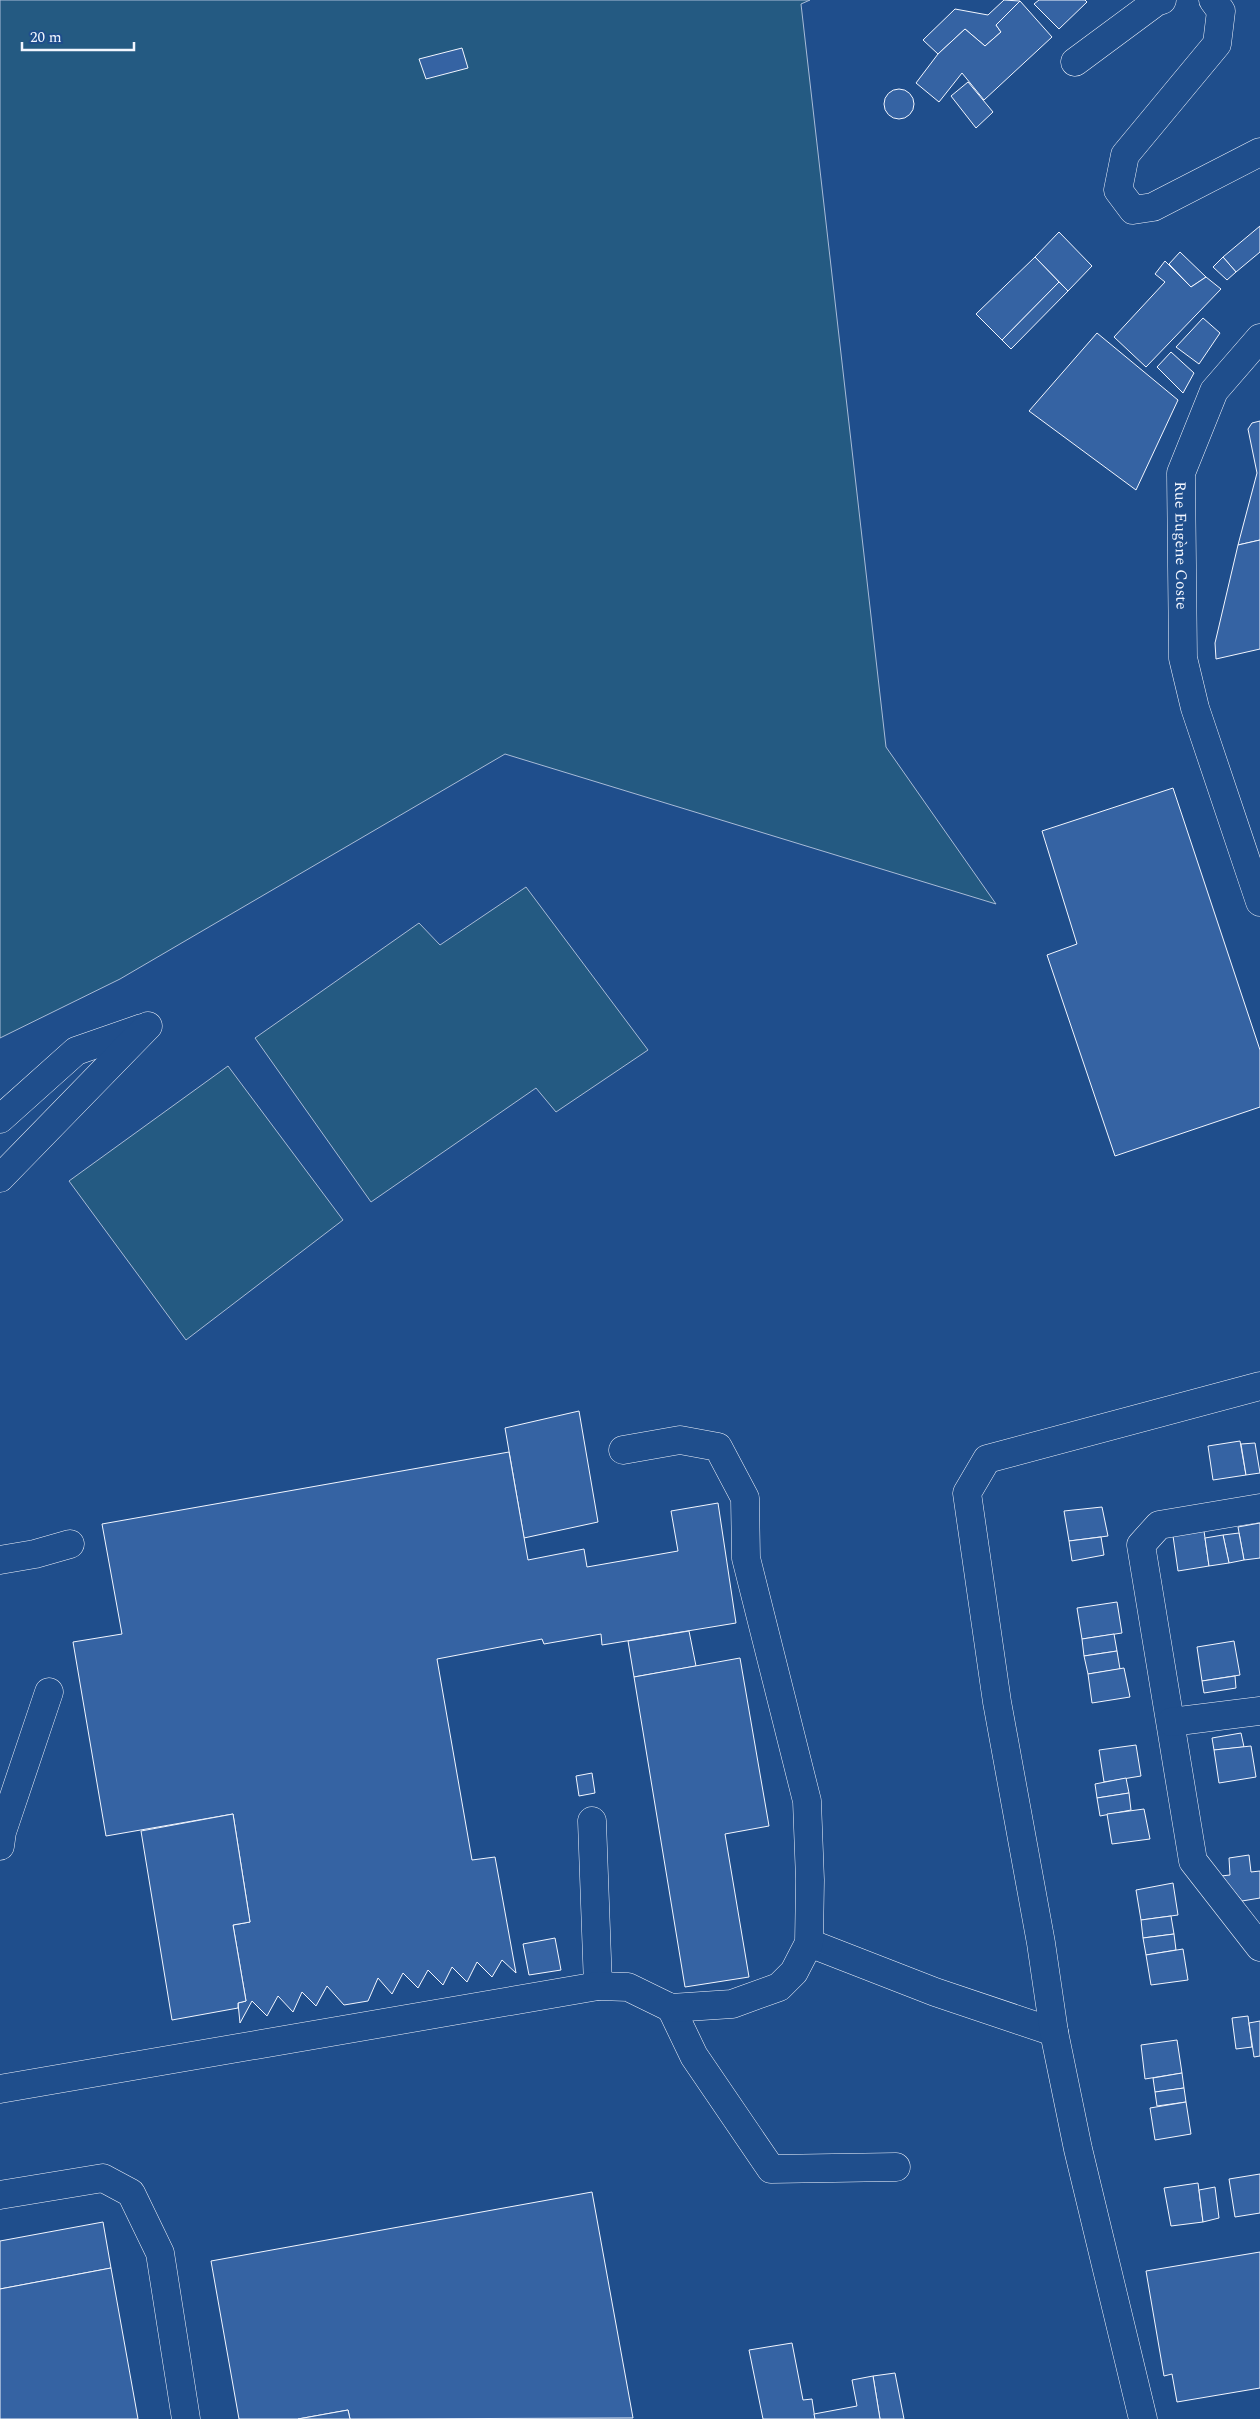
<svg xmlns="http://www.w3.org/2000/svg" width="1260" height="2419" font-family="Spectral,serif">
  <rect width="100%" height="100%" fill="#1f4e8c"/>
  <g fill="#245a82" stroke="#a8bbd7">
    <polygon points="0,0 810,0 801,4 886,747 996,904 505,754 120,979 0,1038"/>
    <polygon points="526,887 648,1050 556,1112 536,1088 371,1202 255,1038 419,923 440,945"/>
    <polygon points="228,1066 343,1220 186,1340 69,1181"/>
  </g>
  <g fill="#3563a3" stroke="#f2f6ff">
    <polygon points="1004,0 1020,1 996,25 1001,32 985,46 965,29 938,54 923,40 955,9 988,15"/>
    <polygon points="1039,0 1085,0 1087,2 1059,29 1034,4"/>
    <polygon points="1020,1 1052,37 984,100 962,73 939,102 916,83 938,54 965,29 985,46 1001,32 996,25"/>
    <polygon points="462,48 468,68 426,79 419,59"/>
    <polygon points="968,82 993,112 976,128 951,96"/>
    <circle cx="899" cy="104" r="15"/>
    <polygon points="1260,226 1260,252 1236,272 1223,257"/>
    <polygon points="1059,232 1092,266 1068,291 1035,257"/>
    <polygon points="1180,252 1206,277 1191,287 1169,264"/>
    <polygon points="1035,257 1059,282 1002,340 976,314"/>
    <polygon points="1223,257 1236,272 1227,280 1213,267"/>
    <polygon points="1165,261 1191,287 1206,277 1221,289 1146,367 1114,337 1165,282 1155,274"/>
    <polygon points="1059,282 1068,291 1011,349 1002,340"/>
    <polygon points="1203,318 1220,333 1199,364 1176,347"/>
    <polygon points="1097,333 1178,400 1136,490 1029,411"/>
    <polygon points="1171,352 1194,373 1183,393 1157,367"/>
    <polygon points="1260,421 1260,540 1238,545 1257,473 1248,429 1252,423"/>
    <polygon points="1260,540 1260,649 1216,659 1215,643 1238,545"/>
    <polygon points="1173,788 1260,1050 1260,1107 1115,1156 1047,955 1077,944 1042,831"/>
    <polygon points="579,1411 598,1522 524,1538 505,1428"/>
    <polygon points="1240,1441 1246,1475 1213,1480 1208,1446"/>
    <polygon points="1255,1443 1260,1473 1246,1475 1241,1444"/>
    <polygon points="509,1452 528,1560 584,1549 587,1567 678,1551 671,1511 718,1503 736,1623 602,1645 601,1634 544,1644 542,1639 437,1659 472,1860 495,1857 516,1973 502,1960 492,1977 477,1962 467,1982 452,1967 443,1985 428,1970 418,1988 403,1973 392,1994 378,1978 368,2001 344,2005 327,1986 316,2006 302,1992 293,2012 278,1996 267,2016 252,2001 240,2023 238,2003 246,2001 233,1925 250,1922 233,1814 106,1836 73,1642 122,1634 102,1524"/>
    <polygon points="1102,1507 1108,1536 1069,1541 1064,1511"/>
    <polygon points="1260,1523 1260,1558 1244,1560 1238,1527"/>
    <polygon points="1204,1531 1209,1566 1178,1571 1173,1536"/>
    <polygon points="1239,1533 1244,1560 1229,1563 1223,1535"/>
    <polygon points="1223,1535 1229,1563 1209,1566 1205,1538"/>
    <polygon points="1101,1537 1104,1555 1072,1561 1069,1541"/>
    <polygon points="1117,1602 1122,1633 1082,1639 1077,1608"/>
    <polygon points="689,1631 696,1666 634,1677 628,1641"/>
    <polygon points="1114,1634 1117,1651 1084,1656 1082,1639"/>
    <polygon points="1234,1641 1240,1675 1202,1681 1197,1647"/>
    <polygon points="1117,1651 1120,1669 1088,1674 1084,1656"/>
    <polygon points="740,1658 769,1826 725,1834 749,1977 685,1987 634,1677"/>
    <polygon points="1124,1668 1130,1697 1092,1703 1088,1674"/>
    <polygon points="1235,1676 1236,1688 1204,1693 1202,1681"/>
    <polygon points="1241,1733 1244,1747 1214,1750 1212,1738"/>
    <polygon points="1136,1745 1141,1776 1104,1782 1099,1750"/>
    <polygon points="1251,1746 1256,1777 1219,1783 1214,1750"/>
    <polygon points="592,1773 595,1793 579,1796 576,1776"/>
    <polygon points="1126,1778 1129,1793 1097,1798 1095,1784"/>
    <polygon points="1129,1793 1131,1810 1100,1816 1097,1798"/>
    <polygon points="1144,1809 1150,1839 1112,1844 1107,1814"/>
    <polygon points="233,1814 250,1922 233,1925 246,2001 238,2003 238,2008 172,2020 141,1831"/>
    <polygon points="1249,1855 1251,1872 1260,1871 1260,1898 1242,1901 1221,1876 1230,1875 1229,1858"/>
    <polygon points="1173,1883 1178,1915 1141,1920 1136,1890"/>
    <polygon points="1171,1916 1174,1934 1143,1938 1141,1920"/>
    <polygon points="1174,1934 1176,1950 1146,1955 1143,1938"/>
    <polygon points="555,1938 561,1970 529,1975 523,1944"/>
    <polygon points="1183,1949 1188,1980 1151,1985 1146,1955"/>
    <polygon points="1248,2016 1252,2047 1236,2049 1232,2018"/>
    <polygon points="1260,2021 1260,2056 1254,2057 1249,2023"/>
    <polygon points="1177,2040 1182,2073 1145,2079 1141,2045"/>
    <polygon points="1182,2073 1184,2088 1155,2092 1153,2078"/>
    <polygon points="1184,2088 1186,2102 1157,2106 1155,2092"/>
    <polygon points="1186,2102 1191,2134 1155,2140 1150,2108"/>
    <polygon points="1260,2174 1260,2213 1235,2217 1229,2179"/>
    <polygon points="1198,2183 1203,2222 1171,2226 1164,2188"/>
    <polygon points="1215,2187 1219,2218 1203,2222 1199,2190"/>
    <polygon points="592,2192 633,2418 350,2419 348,2410 298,2419 239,2419 211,2261"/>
    <polygon points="103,2222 111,2268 0,2289 0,2241"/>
    <polygon points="1260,2252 1260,2388 1177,2402 1172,2374 1164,2376 1146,2271"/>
    <polygon points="111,2268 138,2419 0,2419 0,2289"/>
    <polygon points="792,2343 803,2400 812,2399 815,2419 763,2419 749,2350"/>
    <polygon points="895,2373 904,2419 880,2419 873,2376"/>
    <polygon points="873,2376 880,2419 815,2419 814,2414 857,2406 852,2380"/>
    <polygon points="348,2410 350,2419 298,2419"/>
  </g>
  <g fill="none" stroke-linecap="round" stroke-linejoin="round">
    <defs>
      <g id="minor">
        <polyline points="1213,0 1221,11 1217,44 1125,155 1118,190 1133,210 1153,207 1260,152"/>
        <polyline points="1075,62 1156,2 1162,0"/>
        <path id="s1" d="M1260 338 1214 391 1181 473 1183 658 1195 708 1260 902"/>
        <polyline points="0,1119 76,1051 142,1028"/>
        <polyline points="0,1178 148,1026"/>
        <polyline points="1260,1508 1159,1525 1141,1545 1193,1861 1260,1947"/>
        <polyline points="0,1560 35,1554 70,1544"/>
        <polyline points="1171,1722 1260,1711"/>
        <polyline points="592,1821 598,1986"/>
        <polyline points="0,1846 2,1832 49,1692"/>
        <polyline points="809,1943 935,1992 1054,2032"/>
        <polyline points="671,2008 694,2056 771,2169 896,2167"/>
        <polyline points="0,2089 598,1986 628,1987 671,2008 732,2004 779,1987 794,1972 809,1943 810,1880 807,1801 746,1558 745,1498 718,1447 680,1440 623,1450"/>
        <polyline points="0,2195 103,2178 131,2193 160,2253 186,2419"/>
        <polyline points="1143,2419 1078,2149 1054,2032 1041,1943 997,1702 967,1493 987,1459 1260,1386"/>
      </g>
    </defs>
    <use href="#minor" stroke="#f2f6ff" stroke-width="29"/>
    <use href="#minor" stroke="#1f4e8c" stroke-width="28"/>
  </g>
  <g text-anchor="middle" stroke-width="4" stroke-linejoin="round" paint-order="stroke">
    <g font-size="16" fill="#f2f6ff" stroke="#1f4e8c">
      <text dy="6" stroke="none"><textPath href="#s1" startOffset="231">Rue Eugène Coste</textPath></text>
    </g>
  </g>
  <path d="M22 42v8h112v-8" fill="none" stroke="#f2f6ff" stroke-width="2.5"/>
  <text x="30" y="42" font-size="15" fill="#f2f6ff" stroke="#1f4e8c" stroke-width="4" paint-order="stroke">20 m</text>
</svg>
